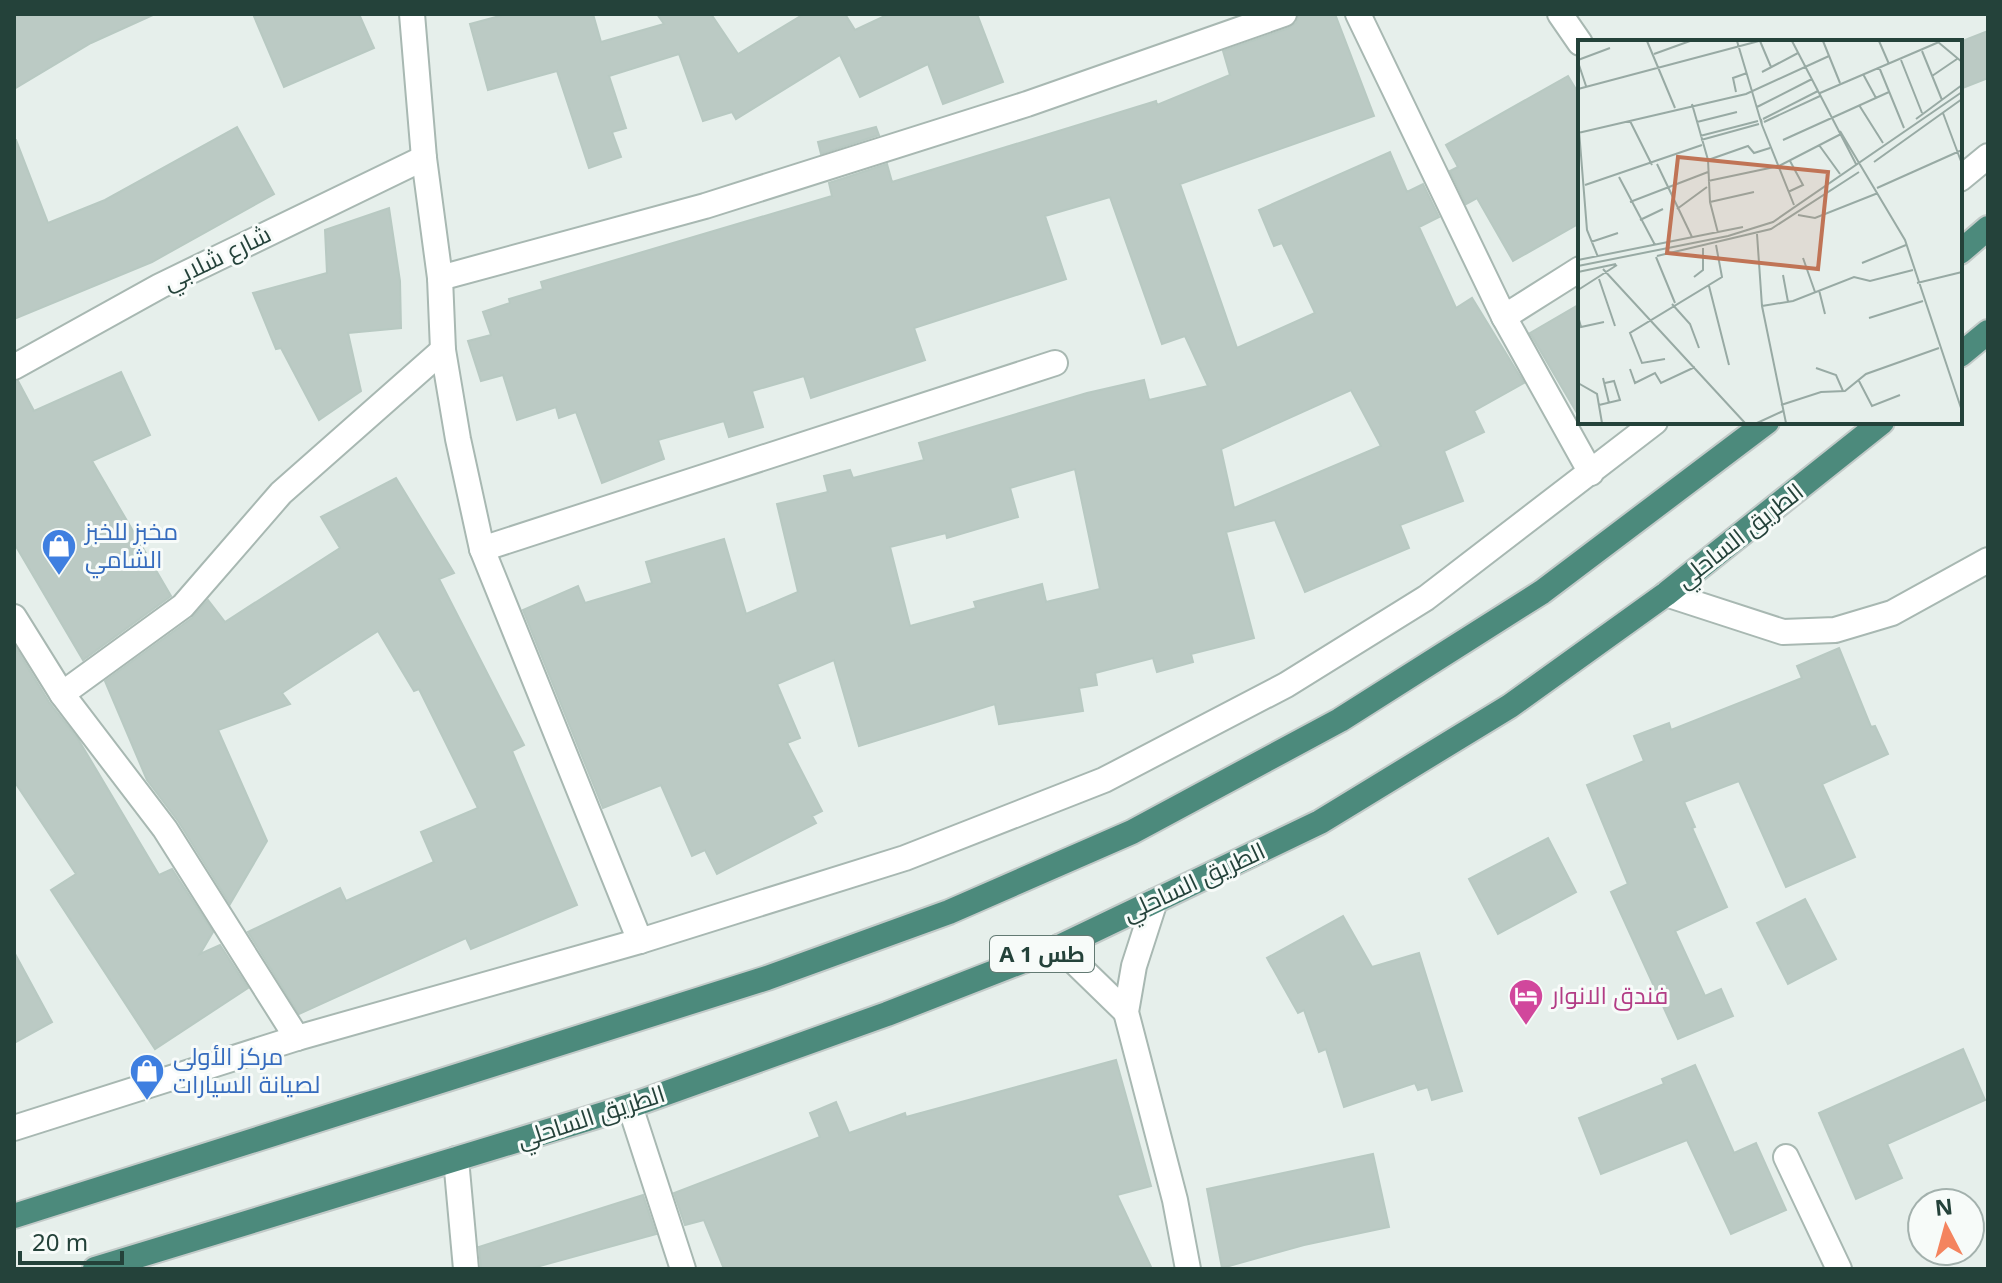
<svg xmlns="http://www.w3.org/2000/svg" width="2002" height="1283" font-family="'Noto Sans',Cairo,sans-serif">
  <rect width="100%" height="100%" fill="#e6efeb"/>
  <g fill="#bbcac4" stroke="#b8c9c2" stroke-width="2" fill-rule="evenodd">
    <polygon points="14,14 155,14 91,43 14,89"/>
    <polygon points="253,14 359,14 374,48 284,87"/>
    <polygon points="507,14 593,14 601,42 664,24 657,14 711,14 738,54 804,14 845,14 855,30 889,14 977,14 1003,82 943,104 928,64 860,97 840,55 736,119 732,112 703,121 679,54 609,76 626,128 612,132 621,157 589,168 557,71 488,90 470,24"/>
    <path d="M1299 14H1335L1374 116 1180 184 1237 348 1315 313 1282 243 1274 246 1259 210 1390 152 1407 192 1423 184 1439 217 1419 227 1456 308 1472 298 1524 383 1474 411 1484 432 1444 451 1463 501 1400 525 1409 548 1305 592 1275 520 1226 532 1254 638 1191 654 1193 662 1157 672 1153 658 1095 673 1097 685 1079 688 1083 711 999 724 995 704 859 746 834 660 777 684 800 738 787 743 822 811 812 816 816 823 717 874 705 850 692 856 661 785 603 808 523 610 578 586 585 603 652 583 646 562 724 539 746 614 798 592 777 504 828 492 824 476 850 470 853 478 924 460 919 443 1087 393 1144 380 1149 400 1208 386 1185 336 1162 344 1110 197 1045 216 1066 279 914 328 925 360 811 398 804 376 752 391 763 427 729 437 724 421 658 440 664 459 602 483 576 412 559 418 556 407 517 420 503 375 481 381 468 341 491 335 483 312 510 303 509 299 543 289 541 282 832 196 829 183 887 164 892 182 1156 101 1157 105 1230 75 1223 51 1289 28 1296 23ZM1351 390 1381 446 1234 508 1221 449ZM1075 469 1100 589 1046 602 1042 584 974 602 976 608 910 626 890 547 946 533 947 538 1018 517 1010 488Z"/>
    <polygon points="1988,31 1988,78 1960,89 1960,42"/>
    <polygon points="1568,76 1580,96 1580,223 1513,261 1477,198 1466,204 1450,171 1458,167 1446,145"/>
    <polygon points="237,127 274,194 152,262 14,319 14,140 16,140 48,223 105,200"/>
    <polygon points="876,127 879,135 821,154 818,142"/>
    <polygon points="389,208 400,281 401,328 348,333 361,391 319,420 281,348 276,349 253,293 327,273 325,230"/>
    <polygon points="1580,304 1580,418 1530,333"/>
    <polygon points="121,372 150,435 92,461 171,596 83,660 14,543 14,382 18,381 34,411"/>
    <polygon points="396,478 454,573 439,579 524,745 512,751 577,905 471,949 466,938 299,1014 248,932 340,888 346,901 434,862 421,832 478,808 419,689 414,691 378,631 282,693 290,704 218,730 267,841 230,904 178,821 147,780 105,681 192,618 208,600 225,622 340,548 321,517"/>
    <polygon points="14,645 49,702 78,739 159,875 172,869 213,932 200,954 220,945 248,988 155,1049 51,890 76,874 14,781"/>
    <polygon points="1839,648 1871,727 1875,726 1888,754 1822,784 1855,857 1786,887 1739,781 1684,802 1695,827 1692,828 1727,907 1675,931 1705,996 1721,989 1733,1016 1678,1039 1611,892 1628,884 1587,785 1644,761 1634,736 1669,723 1671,730 1802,678 1797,666"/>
    <polygon points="1548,838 1576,892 1498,934 1469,879"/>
    <polygon points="1805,899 1836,959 1788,984 1757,923"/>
    <polygon points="1343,916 1372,967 1419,953 1462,1091 1432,1100 1428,1087 1418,1090 1415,1083 1344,1107 1326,1049 1319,1052 1304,1010 1298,1013 1267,958"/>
    <polygon points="14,952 52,1022 14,1043"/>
    <polygon points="1963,1049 1985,1100 1887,1144 1902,1178 1856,1199 1819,1113"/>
    <polygon points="1116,1060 1151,1186 1117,1195 1152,1269 724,1269 704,1220 685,1225 674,1193 820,1137 810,1113 836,1102 849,1133 905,1113 906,1117"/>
    <polygon points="1695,1065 1734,1153 1756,1143 1786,1210 1731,1234 1687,1140 1601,1174 1579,1118 1664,1084 1662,1079"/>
    <polygon points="1373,1154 1389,1227 1304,1245 1222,1268 1207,1189"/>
    <polygon points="643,1195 656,1234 529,1269 481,1269 479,1247"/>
  </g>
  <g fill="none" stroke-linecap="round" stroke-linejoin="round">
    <defs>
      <g id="minor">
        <polyline points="412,14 424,158 440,278 443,350 458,439 482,549 640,941"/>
        <polyline points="1358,14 1504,317 1591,473"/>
        <polyline points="1560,14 1580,43"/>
        <polyline points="1960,179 1988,156"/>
        <polyline points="440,278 705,206 1027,104 1284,14"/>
        <polyline points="1504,317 1580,269"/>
        <polyline points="14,367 160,286 424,158"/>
        <polyline points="482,549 1055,363"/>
        <polyline points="1666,594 1783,632 1835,630 1892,613 1988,560"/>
        <polyline points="14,617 62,694 165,829 297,1038"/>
        <polyline points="62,694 183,606 281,493 443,350"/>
        <polyline points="1155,901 1134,966 1126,1012 1175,1200 1188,1269"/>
        <polyline points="1059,947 1126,1012"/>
        <polyline points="630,1106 683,1269"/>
        <polyline points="14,1128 297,1038 640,941 905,858 1104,780 1286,685 1426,598 1655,422"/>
        <polyline points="1786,1157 1839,1269"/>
        <polyline points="456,1159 466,1269"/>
      </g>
      <g id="trunk">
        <polyline points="1960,252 1988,228"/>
        <polyline points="1960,355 1988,332"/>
        <polyline points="14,1216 767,978 949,912 1132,832 1340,720 1542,592 1767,422"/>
        <polyline points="95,1269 630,1106 887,1014 1059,947 1320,822 1510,706 1666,594 1882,422"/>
      </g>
    </defs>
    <use href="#minor" stroke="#a8b8b2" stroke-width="28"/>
    <use href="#trunk" stroke="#c2cac8" stroke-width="28"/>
    <use href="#minor" stroke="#fff" stroke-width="24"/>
    <use href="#trunk" stroke="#4c8a7c" stroke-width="24"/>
  </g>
  <defs>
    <symbol id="shop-pin" viewBox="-11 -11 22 30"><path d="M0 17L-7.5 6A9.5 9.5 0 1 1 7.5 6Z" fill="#3f7fe0" stroke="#f7fbf9"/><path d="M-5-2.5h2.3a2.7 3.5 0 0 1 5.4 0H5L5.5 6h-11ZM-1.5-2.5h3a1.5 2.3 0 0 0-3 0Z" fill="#fff"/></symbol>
    <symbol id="hotel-pin" viewBox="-11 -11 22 30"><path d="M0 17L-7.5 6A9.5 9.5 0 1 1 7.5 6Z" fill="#d1479c" stroke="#f7fbf9"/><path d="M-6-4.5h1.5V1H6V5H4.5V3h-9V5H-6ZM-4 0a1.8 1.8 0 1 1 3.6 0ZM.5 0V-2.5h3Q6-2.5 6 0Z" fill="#fff"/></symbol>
  </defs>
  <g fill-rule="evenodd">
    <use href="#shop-pin" x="39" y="526" width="40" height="54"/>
    <use href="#hotel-pin" x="1506" y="976" width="40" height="54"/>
    <use href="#shop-pin" x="127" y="1051" width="40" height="54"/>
  </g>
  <g text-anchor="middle" stroke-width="6" stroke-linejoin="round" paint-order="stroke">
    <rect fill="#f7fbf9" stroke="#637a73" stroke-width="2" x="990" y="936" width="104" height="36" rx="6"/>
    <g font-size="22" font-weight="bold" fill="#24423a">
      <text x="1042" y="962">A 1 طس</text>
    </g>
    <g font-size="24" fill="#24423a" stroke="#f7fbf9">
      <text transform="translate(217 258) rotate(-26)" y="8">شارع شلابي</text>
      <text transform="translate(1740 536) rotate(-38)" y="8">الطريق الساحلي</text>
      <text transform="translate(1194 882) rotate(-25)" y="8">الطريق الساحلي</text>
      <text transform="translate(591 1117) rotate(-18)" y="8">الطريق الساحلي</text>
    </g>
    <g font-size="24" fill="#366cbe" stroke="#f7fbf9" text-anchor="start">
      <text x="85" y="540">مخبز للخبز<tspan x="85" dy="28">الشامي</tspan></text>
      <text x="173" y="1065">مركز الأولى<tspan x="173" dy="28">لصيانة السيارات</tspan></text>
    </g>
    <g font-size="24" fill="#b23c85" stroke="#f7fbf9" text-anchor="start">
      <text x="1552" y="1004">فندق الانوار</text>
    </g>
  </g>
  <g transform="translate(1578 40)">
    <rect width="384" height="384" fill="#e6efeb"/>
    <path fill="none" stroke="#98aaa4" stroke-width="2" d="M69 1 97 68M159 1 184 85 183 79M182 1 193 27M214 1 278 124M245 1 262 43M301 1 311 24M360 2 384 22M344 11 364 60M76 14 112 1M0 20 32 8M323 20 344 73M0 22 8 46M301 27 326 88M184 32 220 13M285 34 298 58M354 36 379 19M0 49 181 1M158 52 155 38 169 33M242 53 361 2M114 64 130 120 132 162 140 193M281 65 305 103M179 67 234 39M365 73 384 124M0 78 9 190 20 217M185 79 240 51M338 79 384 45M52 81 74 125M119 82 159 72M186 82 242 56M184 85 216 165M262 91 327 200 384 371M0 93 168 54 251 16M122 96 180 81M123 100 181 84M205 100 311 52M241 105 262 134M130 120 170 106 176 113 192 108M296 122 384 59M79 124 114 197M41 137 77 205M130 141 201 126 263 94M7 145 124 105M299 148 384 110M210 152 225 145 212 121M52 162 130 132M132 162 176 152M99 169 129 147M220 175 237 178 300 153M62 180 85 169M179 194 184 266 208 383M13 202 40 193M79 216 193 189 281 132M78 217 97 263M225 218 237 252M0 220 165 187M284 223 328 205M0 226 150 196 195 182 384 52M25 229 167 383M0 232 38 224M205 235 210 262M116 237 125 230V208M21 239 37 286M339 243 384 232M131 246 151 325M0 250 39 225M241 250 247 274M94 264 112 284 121 308M184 266 215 261 276 237 292 241 335 230M0 276 3 287 26 282M291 278 345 261M87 319 64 323 52 293 144 237 138 205M238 328 258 335 265 351M52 329 57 343 77 333 83 343 117 327M25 338 31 363M281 341 294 366 322 355M0 343 19 354 24 383M21 365 42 360 36 341 27 343M203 365 243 352 267 351 288 334 361 308M179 383 205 371"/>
    <path fill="#c07456" fill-opacity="0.15" stroke="#c07456" stroke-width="4" d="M100 117 250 132 240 229 89 213Z"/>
    <rect width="384" height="384" fill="none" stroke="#24423a" stroke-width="4"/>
  </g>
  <rect width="2002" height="1283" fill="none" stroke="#24423a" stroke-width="32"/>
  <g transform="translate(1946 1227) rotate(354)"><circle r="38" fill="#f7fbf9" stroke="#a3b1ad" stroke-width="2"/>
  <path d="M0-6L14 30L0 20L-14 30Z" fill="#f4845f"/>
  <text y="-12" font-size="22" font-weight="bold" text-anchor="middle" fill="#24423a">N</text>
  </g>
  <path d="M20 1251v12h102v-12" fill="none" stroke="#24423a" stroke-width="4"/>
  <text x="32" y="1251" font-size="24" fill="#24423a" stroke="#f7fbf9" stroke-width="6" paint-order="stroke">20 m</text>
</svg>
